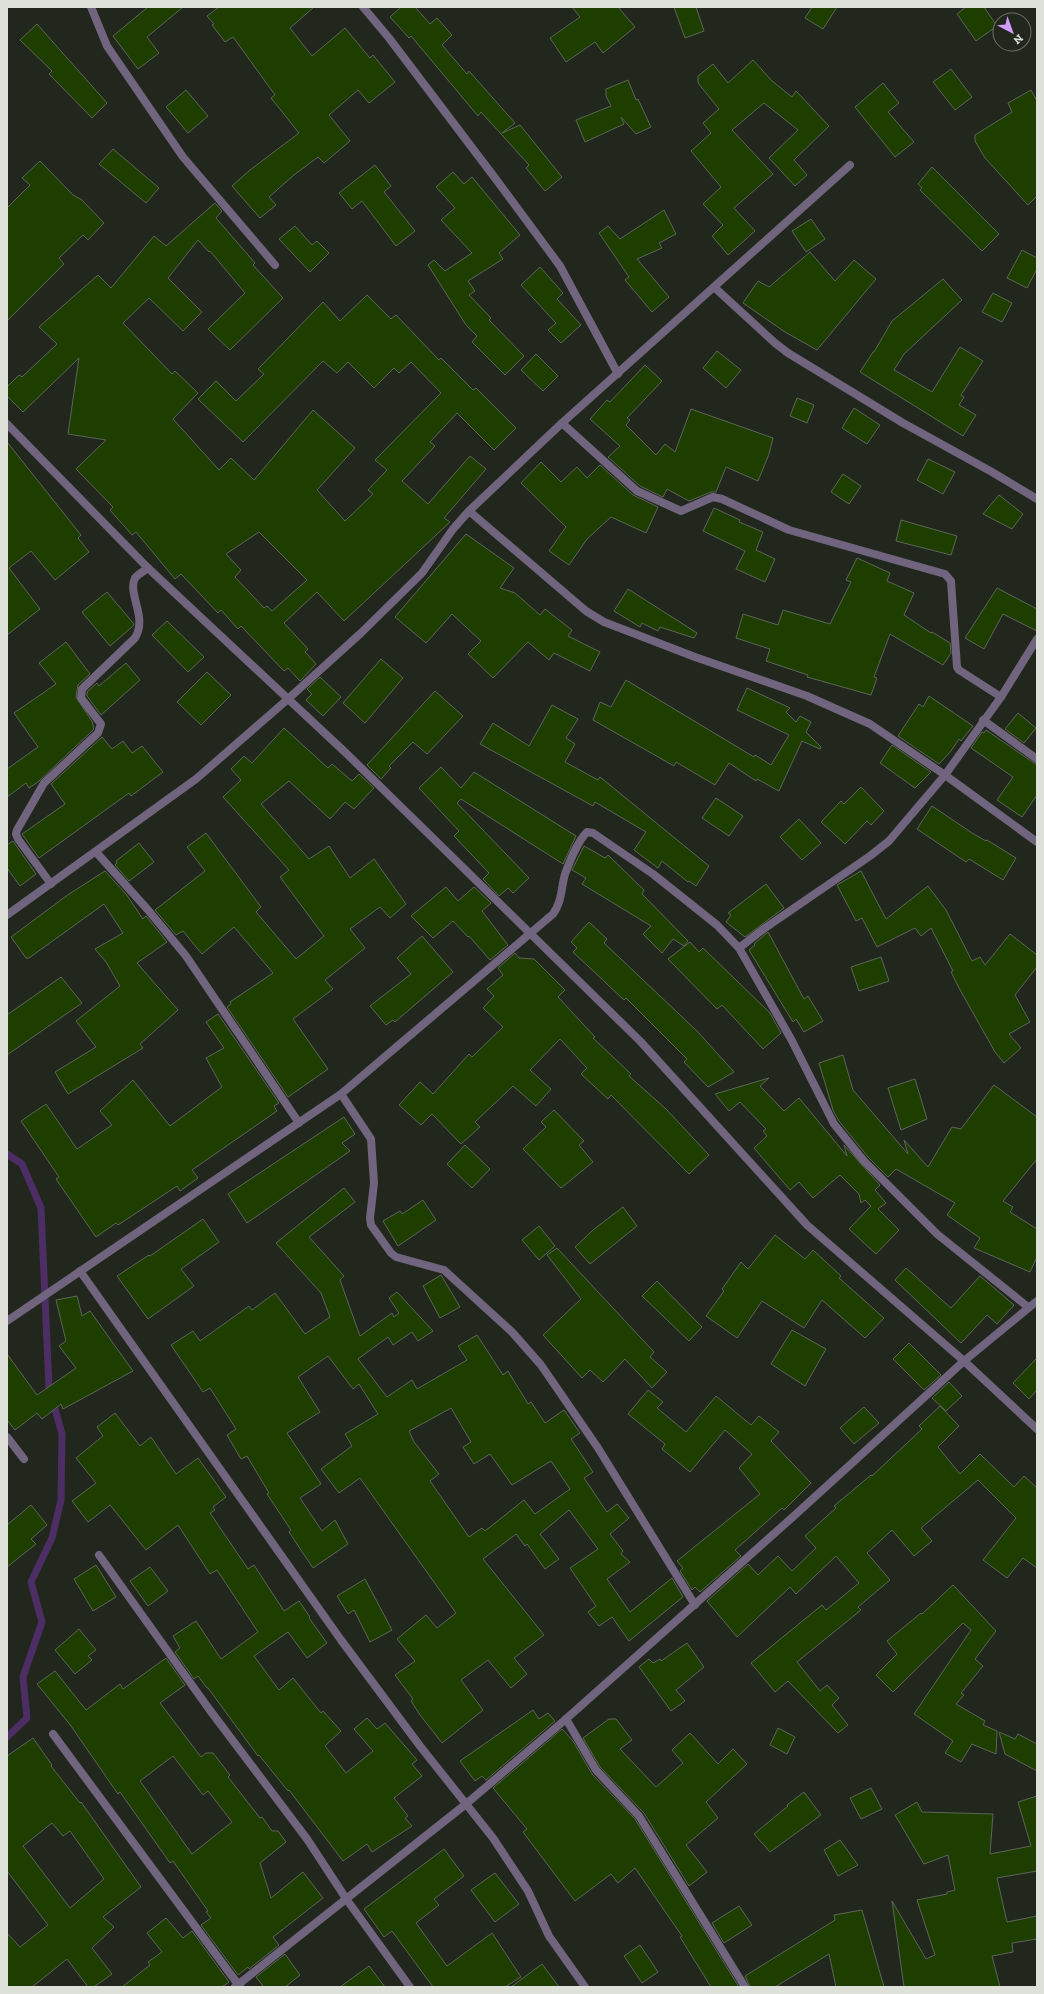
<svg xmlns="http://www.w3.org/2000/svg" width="1044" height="1994" font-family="'Zilla Slab',serif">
  <rect width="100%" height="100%" fill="#21271c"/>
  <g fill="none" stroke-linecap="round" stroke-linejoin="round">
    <polyline stroke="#4c2e64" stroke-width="7" points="7,1154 22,1164 41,1208 49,1387 62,1434 61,1500 52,1538 31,1582 42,1622 23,1677 27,1718 7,1737"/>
  </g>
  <g fill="#1e3e00" stroke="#5d6558" fill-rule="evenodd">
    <polygon points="148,7 183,7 147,37 159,53 138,69 113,36"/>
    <polygon points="219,7 314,7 290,28 312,56 345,28 370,58 373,55 395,82 369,103 358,90 329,115 350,141 324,163 318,157 294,175 269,197 276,205 260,218 232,186 250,170 299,133 271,98 275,95 233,37 225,42 212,25 214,24 207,16"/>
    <polygon points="401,7 415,7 430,24 437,18 452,35 442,45 467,74 469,71 515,123 502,133 520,125 562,177 545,191 526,168 529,165 501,134 481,112 478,116 411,36 409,38 390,17"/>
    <polygon points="572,7 618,7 635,27 603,53 595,42 566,62 550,38 580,17"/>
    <polygon points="674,7 696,7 704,31 685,38"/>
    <polygon points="812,7 837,7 823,29 805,18"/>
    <polygon points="966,7 984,7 997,26 976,41 957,14"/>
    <polygon points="37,24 107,103 92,118 49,74 52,71 20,40"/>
    <polygon points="753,60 772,81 792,97 796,91 829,126 794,160 807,175 795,186 769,158 798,130 764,103 732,130 773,174 734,208 755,231 728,255 712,236 723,225 703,204 721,187 691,151 711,133 703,123 719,109 698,83 698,76 713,64 728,83"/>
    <polygon points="951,69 972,97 955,110 933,82"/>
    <polygon points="628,80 636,100 638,99 651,127 636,134 621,117 624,124 585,142 576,120 611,106 606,96 606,89"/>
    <polygon points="883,83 899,103 888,112 914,142 895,157 855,107"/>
    <polygon points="186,90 208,116 188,133 166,107"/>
    <polygon points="1031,90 1037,101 1037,196 1028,205 985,158 975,141 975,135 1012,112 1008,103"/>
    <polygon points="113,149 159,188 146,203 99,164"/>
    <polygon points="40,161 73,195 82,200 104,223 88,240 83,235 59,258 64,264 7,321 7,208 30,185 22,178"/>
    <polygon points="375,165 391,186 384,192 415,231 396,246 362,201 352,209 339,193"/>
    <polygon points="932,167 999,234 982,251 920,190 922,188 918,184"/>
    <polygon points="453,172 464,184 472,177 520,235 499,253 503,259 468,281 475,291 469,295 491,318 489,320 524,356 505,375 472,342 477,336 466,325 428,265 434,260 445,271 472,253 441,220 455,208 436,187"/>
    <path d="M215 203 222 211 216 218 255 263 253 265 283 298 230 350 208 329 245 293 210 251 209 252 198 240 168 278 202 312 183 331 149 298 123 323 172 374 175 371 198 393 173 419 219 470 231 458 254 480 313 410 355 448 317 490 345 521 373 494 368 490 387 470 375 460 441 393 411 362 399 373 394 368 374 388 348 362 337 373 323 361 243 442 198 399 216 381 236 401 264 374 258 369 323 302 340 321 367 295 391 319 396 315 439 360 441 358 473 390 476 388 516 428 494 450 457 413 430 442 435 446 402 481 428 504 470 456 486 469 444 518 450 522 344 621 317 592 284 623 308 649 305 652 316 664 300 681 288 668 284 671 241 626 238 629 221 610 218 613 181 574 175 579 136 532 132 535 110 510 113 507 76 469 106 440 68 434 79 358 23 412 7 396V387L19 375 22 377 57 344 39 327 98 275 111 288 154 236 166 246ZM259 532 307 580 272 611 267 606 264 608 235 577 241 570 226 554Z"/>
    <polygon points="664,210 676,234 659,243 662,248 637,259 669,297 652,312 625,280 629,277 599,233 608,226 620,239"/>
    <polygon points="811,219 825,239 806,252 792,231"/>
    <polygon points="295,226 312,245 317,241 329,253 310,272 279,239"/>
    <polygon points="1022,250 1037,258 1037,269 1027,288 1007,278"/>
    <polygon points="810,252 835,281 854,260 876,279 817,350 785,332 743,303 758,281 769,287"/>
    <polygon points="540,267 563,293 557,299 581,325 561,343 548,330 556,323 521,285"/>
    <polygon points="943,279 962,300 904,354 894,370 932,392 960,347 983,361 961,395 964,397 959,405 976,415 963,436 860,372 873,352 874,352 892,321"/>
    <polygon points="993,293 1012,303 1002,322 982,312"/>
    <polygon points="717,351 741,370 726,388 703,368"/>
    <polygon points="536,354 558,376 543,391 521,370"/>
    <polygon points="645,365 662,381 627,418 630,420 626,425 656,455 665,444 675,452 691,409 773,438 769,454 758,481 726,467 716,492 711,492 689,501 667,489 663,497 640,486 608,457 620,446 590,419 607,400 610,402"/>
    <polygon points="797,398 814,405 807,423 790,416"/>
    <polygon points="854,408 880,425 867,444 842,428"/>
    <polygon points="7,442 81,535 78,538 89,552 55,580 31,551 9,568 40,609 7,635"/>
    <polygon points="928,459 955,472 943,494 917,480"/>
    <polygon points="541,462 561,482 577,467 587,478 600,465 633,495 658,507 646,533 611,517 587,539 569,565 549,551 566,527 521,483"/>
    <polygon points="843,474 861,486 849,504 831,492"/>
    <polygon points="999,495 1023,514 1012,529 983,514"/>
    <polygon points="714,508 740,520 739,522 763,532 756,550 775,559 765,582 736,569 745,551 703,531"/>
    <polygon points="901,520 957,536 951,555 896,541"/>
    <polygon points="466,534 514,568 500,588 515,593 540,615 545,609 572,630 568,636 600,652 590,671 554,653 549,660 528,642 493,678 468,654 481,641 452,614 426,643 395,617"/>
    <polygon points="857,558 890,573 887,581 914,593 904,615 931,633 932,632 950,643 951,653 943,665 890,634 874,677 877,678 871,695 807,677 808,675 766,661 770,649 736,638 743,614 778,625 783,610 830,624 851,582 846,580"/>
    <polygon points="997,588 1037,609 1037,631 1003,614 984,649 965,638"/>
    <polygon points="628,589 697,633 694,638 660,627 658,631 642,623 640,627 614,611"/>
    <polygon points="107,592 134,624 133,626 110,646 82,612"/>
    <polygon points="167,621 204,657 188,672 152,635"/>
    <polygon points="66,642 90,674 78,685 76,697 93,723 92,724 94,727 93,730 38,782 29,788 26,783 7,797 7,769 38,747 14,713 56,684 39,663"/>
    <polygon points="381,659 403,678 365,723 343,703"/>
    <polygon points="126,663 140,680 101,715 87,696 87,692 97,683 99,686"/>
    <polygon points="207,672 231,695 201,725 177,702"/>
    <polygon points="320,677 341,697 323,716 306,700 312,694 307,689"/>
    <polygon points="626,680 754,757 755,755 771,765 789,735 737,710 747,688 790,708 786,712 796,722 800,716 811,722 806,732 821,747 820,749 802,741 779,791 757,779 756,781 729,763 715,785 676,762 674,766 593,720 600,702 611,707"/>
    <polygon points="435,691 463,716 427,754 413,742 389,766 391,768 381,779 367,765"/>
    <polygon points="929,696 973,726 961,741 959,739 951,751 939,764 898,736 919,704 923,707"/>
    <polygon points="552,705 578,719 566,738 575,744 565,762 598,780 600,777 709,866 696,886 689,881 688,882 662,861 658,868 634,850 646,832 595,802 593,806 480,744 493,723 529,746"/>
    <polygon points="1018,713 1036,728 1024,743 1005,729"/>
    <polygon points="284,728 328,768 332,764 352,781 359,774 374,788 354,809 345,802 330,819 289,781 261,804 309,859 329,846 350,878 374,859 406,904 390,918 380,907 350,929 365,948 325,980 333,989 293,1019 328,1069 288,1097 227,1007 231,1004 230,1002 273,973 234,927 202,954 183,931 176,935 155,910 205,871 187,847 206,833 261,907 256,912 296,959 324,936 280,877 289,870 223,797 241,780 231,769 244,756 252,763"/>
    <polygon points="986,730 1037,765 1037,795 1022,817 997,800 1013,777 971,748 982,732 984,733"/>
    <polygon points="102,737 112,749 123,741 132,753 142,746 163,772 131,796 129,793 39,858 22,834 65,804 51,784"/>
    <polygon points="892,745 931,772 915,788 880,763"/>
    <polygon points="441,767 461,788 474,772 576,836 563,864 461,799 457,803 529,878 513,893 508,888 499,896 483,879 489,873 454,836 459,831 419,788"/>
    <polygon points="861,787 884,811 871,825 867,821 845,844 821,822 841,801 844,804"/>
    <polygon points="716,798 743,816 729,836 702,818"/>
    <polygon points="932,806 972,833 986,841 987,840 1016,858 1003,880 969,859 966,862 917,829"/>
    <polygon points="799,819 821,843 802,860 780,837"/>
    <polygon points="13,841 36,874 20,886 7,868 7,845"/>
    <polygon points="139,843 154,862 129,881 115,865 117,863 116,861"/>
    <polygon points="584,846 605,858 608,855 644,890 642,894 688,941 684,946 673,939 662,953 643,934 651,926 582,884 586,878 572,870"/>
    <polygon points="105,871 126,894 143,919 146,916 167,942 137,963 178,1010 140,1044 143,1048 68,1094 55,1072 96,1047 76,1021 120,986 106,962 95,949 123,933 104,904 29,958 26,958 11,937 69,894"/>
    <polygon points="861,871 886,919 928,886 946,910 972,961 980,957 985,965 1010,934 1037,955 1037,967 1015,995 1030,1022 1009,1034 1021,1048 1004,1063 995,1052 959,988 951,972 953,971 931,928 921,936 915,928 877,947 862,918 856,921 837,885"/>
    <polygon points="766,884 784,908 745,937 726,922 731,915 728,913"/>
    <polygon points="446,887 458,901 474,887 491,903 482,911 508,945 490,960 469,936 468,937 453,921 433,938 411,916"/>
    <polygon points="589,922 607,939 604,943 697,1031 734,1072 708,1087 684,1062 687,1059 626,998 624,1000 573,952 577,948 571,942"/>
    <polygon points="768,932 804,999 808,996 823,1021 804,1032 796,1019 793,1022 749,950 755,945 754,944"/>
    <polygon points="422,936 453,972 395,1022 393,1020 386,1025 370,1006 411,974 397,958"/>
    <polygon points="690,942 699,952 703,948 770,1013 781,1033 763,1049 722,1005 717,1009 668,959"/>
    <polygon points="515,953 519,958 534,959 565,990 558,997 595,1037 593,1038 631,1074 629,1076 666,1109 709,1155 689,1174 611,1095 608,1099 581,1074 587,1068 560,1039 530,1070 551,1089 536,1106 513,1086 475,1122 480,1127 461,1144 432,1114 421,1125 399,1105 420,1082 433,1094 469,1054 472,1057 503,1027 483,1008 494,996 487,989 503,975 498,968"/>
    <polygon points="881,957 889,981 859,991 851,967"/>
    <polygon points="61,977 82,1003 7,1055 7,1015"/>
    <polygon points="218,1014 279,1103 274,1106 277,1111 192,1170 198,1178 180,1191 177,1186 118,1225 116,1223 96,1237 56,1179 59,1177 21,1121 46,1104 77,1149 112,1125 100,1111 133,1080 170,1126 222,1087 206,1058 224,1048 206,1022"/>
    <polygon points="843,1055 853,1090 908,1154 904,1140 928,1167 952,1127 961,1129 994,1085 1037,1117 1037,1159 1003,1201 1013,1207 1010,1212 1037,1229 1037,1257 1030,1272 974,1248 980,1238 947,1215 955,1203 896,1169 888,1177 868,1157 839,1121 833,1110 819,1063"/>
    <polygon points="769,1078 760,1086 784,1111 799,1098 847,1156 844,1145 880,1185 875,1190 886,1203 878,1209 899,1230 876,1254 849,1229 871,1206 865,1200 861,1203 859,1194 840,1175 813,1198 799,1182 790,1190 754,1148 767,1136 763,1131 766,1129 740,1102 729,1111 715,1094"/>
    <polygon points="915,1079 927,1119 901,1130 888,1088"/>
    <polygon points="554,1110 584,1141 579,1145 593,1162 561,1188 523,1149 546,1127 541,1122"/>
    <polygon points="344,1117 355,1134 342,1143 350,1151 247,1223 228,1194"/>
    <polygon points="465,1145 490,1169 472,1188 447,1164"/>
    <path d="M344 1188 355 1202 309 1237 344 1276 340 1280 360 1336 392 1313 394 1317 399 1313 389 1298 397 1292 433 1331 418 1341 412 1332 393 1345 388 1337 358 1359 387 1397 412 1380 417 1389 467 1360 458 1346 477 1335 503 1375 508 1371 528 1404 531 1402 545 1423 564 1410 580 1433 571 1439 593 1472 584 1478 607 1512 617 1504 629 1518 610 1534 623 1551 621 1554 630 1562 607 1579 630 1612 672 1578 683 1597 629 1641 612 1617 599 1626 588 1612 596 1606 570 1568 598 1549 569 1510 540 1534 559 1559 545 1569 527 1544 525 1546 516 1534 483 1559 544 1635 514 1658 527 1674 511 1688 488 1660 461 1680 483 1710 442 1743 420 1715 411 1701 413 1699 395 1675 415 1661 397 1639 426 1615 437 1628 456 1613 360 1478 339 1493 321 1469 352 1446 345 1434 378 1414 359 1384 353 1389 328 1356 298 1377 320 1412 287 1433 321 1484 300 1498 322 1531 335 1520 348 1544 313 1568 289 1532 291 1530 267 1494 269 1493 247 1456 241 1459 227 1435 236 1429 210 1388 203 1392 171 1345 193 1331 200 1341 249 1306 252 1310 275 1293 305 1334 330 1317 321 1293 276 1243ZM451 1408 471 1442 463 1447 474 1464 490 1454 512 1485 551 1461 570 1489 535 1514 524 1500 485 1531 482 1528 469 1537 430 1481 439 1474 414 1442 409 1431Z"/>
    <polygon points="423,1200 436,1220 398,1246 383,1221 400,1211 402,1214"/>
    <polygon points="623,1207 637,1226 590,1264 575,1247 593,1230"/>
    <polygon points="203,1219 219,1242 181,1269 194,1286 148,1319 117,1276 149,1255 150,1256"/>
    <polygon points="539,1226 555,1246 539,1260 522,1240"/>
    <polygon points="775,1235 805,1259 813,1250 841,1276 839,1278 884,1318 865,1338 822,1300 804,1328 762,1301 737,1338 706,1316 724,1291 722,1289 741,1262 748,1269"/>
    <polygon points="557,1248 654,1352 650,1357 667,1372 652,1388 625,1359 603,1382 590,1370 582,1378 543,1335 581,1299 547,1255"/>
    <polygon points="906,1268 951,1308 980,1276 1014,1305 997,1324 987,1315 961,1343 895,1280"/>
    <polygon points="441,1275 460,1307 440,1318 423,1286"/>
    <polygon points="657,1281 702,1327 689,1341 642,1296"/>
    <polygon points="77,1296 82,1316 90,1311 133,1371 63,1409 61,1404 42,1419 37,1413 15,1430 7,1420 7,1354 37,1395 76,1368 59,1346 66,1341 56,1300"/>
    <polygon points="792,1330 826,1349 805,1386 771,1364"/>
    <polygon points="909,1343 941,1375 924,1390 893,1359"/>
    <polygon points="1037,1358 1037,1390 1029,1399 1013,1383"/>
    <polygon points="949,1382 962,1396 946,1411 932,1398"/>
    <polygon points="648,1390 663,1402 657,1408 686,1432 716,1396 751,1425 759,1416 779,1432 771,1441 811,1483 784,1510 782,1508 735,1550 741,1556 700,1592 695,1587 692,1590 680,1571 683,1568 677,1561 760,1494 739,1468 752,1454 725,1430 690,1472 662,1449 665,1444 628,1414"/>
    <polygon points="940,1406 959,1426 938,1447 960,1474 980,1454 1014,1487 1024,1476 1037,1488 1037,1568 1023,1558 1007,1578 983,1560 1016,1518 978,1480 921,1528 932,1541 914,1556 892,1530 867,1553 890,1580 858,1607 861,1610 797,1662 820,1691 827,1685 839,1698 832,1705 848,1725 838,1733 788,1681 775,1692 751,1663 822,1605 826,1610 859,1583 836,1556 796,1594 790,1587 737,1637 707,1601 748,1564 758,1575 778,1556 792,1571 816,1548 805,1536 836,1508 834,1506 871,1475 872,1476 922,1429 919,1426"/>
    <polygon points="864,1407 879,1423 854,1444 840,1428"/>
    <polygon points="115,1413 140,1446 151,1437 176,1474 198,1458 226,1497 213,1507 215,1510 210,1513 248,1569 254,1565 284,1611 299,1601 310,1617 309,1618 327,1643 307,1658 288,1632 254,1656 279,1690 293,1678 321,1713 323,1711 341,1731 325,1746 346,1773 373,1751 354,1729 367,1718 377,1729 385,1723 417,1760 412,1764 422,1776 394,1798 408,1816 405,1818 412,1826 372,1852 367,1844 343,1861 289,1790 288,1791 259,1755 258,1756 208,1688 207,1688 198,1676 194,1679 175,1652 180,1648 173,1636 196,1621 221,1659 258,1632 217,1570 210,1574 178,1525 146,1550 110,1505 88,1522 72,1501 96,1483 76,1458 103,1436 97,1427"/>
    <polygon points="31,1505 47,1525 31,1539 36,1544 7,1567 7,1525"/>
    <polygon points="96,1565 116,1597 93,1611 74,1579"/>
    <polygon points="150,1567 168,1591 148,1606 130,1581"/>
    <polygon points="365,1579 392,1630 370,1642 354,1610 348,1614 337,1596"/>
    <polygon points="953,1585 996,1631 975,1659 983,1666 961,1693 964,1695 956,1704 985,1721 983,1725 997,1731 996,1754 972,1744 961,1762 945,1753 953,1741 914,1714 971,1630 963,1623 893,1692 876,1675 897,1654 887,1641 921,1613 922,1614"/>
    <polygon points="79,1629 96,1650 88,1656 92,1660 75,1674 55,1650"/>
    <polygon points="687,1643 704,1667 676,1690 685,1701 671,1711 639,1667 649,1659 653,1663 660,1659 661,1661"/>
    <path d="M166 1658 185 1685 160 1703 201 1757 206 1753H213L230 1775 228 1777 260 1818 262 1817 272 1831H278L286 1842 260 1863 271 1898 303 1872 323 1898 273 1937 279 1945 249 1969 248 1967 238 1975 201 1925 211 1918 206 1912 208 1911 173 1861 170 1863 120 1792 118 1794 71 1726 37 1684 55 1671 86 1710 120 1684 123 1689ZM173 1756 203 1795 208 1791 232 1822 192 1854 140 1781Z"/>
    <polygon points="533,1710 539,1719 548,1713 555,1721 486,1780 482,1776 475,1781 460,1761"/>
    <polygon points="609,1719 616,1719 632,1740 620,1749 656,1787 683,1763 672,1750 690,1733 718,1764 733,1749 747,1764 706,1802 718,1818 686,1845 707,1872 689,1886 644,1813 600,1767 583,1738"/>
    <polygon points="778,1728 795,1737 787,1754 770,1745"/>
    <polygon points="562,1729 573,1741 592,1774 635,1819 739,1987 711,1987 680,1937 682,1936 635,1868 618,1883 611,1874 575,1901 523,1832 527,1829 493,1788"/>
    <polygon points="999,1732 1015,1739 1018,1734 1037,1744 1037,1771 1005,1754"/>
    <path d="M33 1738 52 1765 51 1766 80 1803 81 1802 141 1887 103 1917 114 1927 92 1948 112 1974 94 1987H88L67 1959 32 1987H7V1933L20 1947 48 1925 7 1871V1756ZM52 1823 63 1836 70 1831 104 1879 70 1908 23 1846Z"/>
    <polygon points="871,1788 882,1809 861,1819 850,1798"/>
    <polygon points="804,1792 821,1815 770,1852 754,1834 788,1806 787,1805"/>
    <polygon points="1037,1796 1037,1871 997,1878 1007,1922 1037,1916 1037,1939 1012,1943 1013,1952 992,1956 1000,1987 904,1987 892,1901 926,1959 935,1955 917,1900 947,1894 947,1892 955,1890 948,1855 924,1864 895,1815 917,1802 922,1812 993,1814 990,1854 1031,1846 1018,1802"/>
    <polygon points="840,1840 858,1865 838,1876 824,1850"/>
    <polygon points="444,1849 464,1876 434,1899 439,1905 416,1923 447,1966 492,1933 521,1977 505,1987 433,1987 392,1931 384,1937 364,1909"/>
    <polygon points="495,1873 519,1904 495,1922 471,1890"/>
    <polygon points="739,1906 752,1925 724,1943 712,1923"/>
    <polygon points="862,1910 884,1987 836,1987 829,1954 775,1987 750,1987 745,1976 835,1920 834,1915"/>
    <polygon points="166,1918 183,1938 192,1931 229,1982 222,1987 122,1987 150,1965 148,1962 162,1952 147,1933"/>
    <polygon points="640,1945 658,1972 642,1983 624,1956"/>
    <polygon points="285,1954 300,1975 285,1987 264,1987 256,1977"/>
    <polygon points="542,1964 559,1987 511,1987"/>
    <polygon points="369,1966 385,1987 340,1987"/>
  </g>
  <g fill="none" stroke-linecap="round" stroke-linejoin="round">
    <g stroke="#71647e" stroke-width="8">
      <polyline points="91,7 107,46 183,157 275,265"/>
      <polyline points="363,7 389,38 495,178 560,266 618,374"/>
      <polyline points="714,287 775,343 788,353 903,423 992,472 1037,499"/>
      <polyline points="562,423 637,491 681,511 713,497 722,499 789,530 945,574 951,581 957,667 959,670 1001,697"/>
      <polyline points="469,511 586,611 604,622 695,657 807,696 870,724 945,775 1037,842"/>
      <polyline points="983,720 1037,759"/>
      <polyline points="96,852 148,910 186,956 299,1123"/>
      <path d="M51 884 18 839 16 834 17 830 44 783 98 733 101 724 81 698 82 689 135 638C148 617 127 594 135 578 138 574 144 571 148 568"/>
      <polyline points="7,915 196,779 288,699 361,633 422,573 453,529 469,511 562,423 850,165"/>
      <polyline points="739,948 765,928 870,856 889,841 945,775 1001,697 1037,639"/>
      <polyline points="341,1094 371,1139 374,1183 370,1218 371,1225 391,1253 396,1257 444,1270 512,1332 541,1365 598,1448 695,1605"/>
      <polyline points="80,1271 341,1640 420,1746 493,1838 528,1891 549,1936 585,1987"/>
      <path d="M7 1321 341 1094 553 914C562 902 561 888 565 874 570 861 577 842 587 832L593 833 653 874 717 925 739 948 791 1039 834 1124 864 1161 937 1234 1028 1307"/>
      <polyline points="7,1437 24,1459"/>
      <polyline points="99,1555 209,1709 307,1839 347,1900 410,1987"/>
      <polyline points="566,1719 596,1770 639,1816 745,1987"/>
      <polyline points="53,1734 240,1987"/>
      <polyline points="235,1987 466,1804 566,1719 795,1515 964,1361 1037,1301"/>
    </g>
    <polyline stroke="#71647e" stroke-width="8" points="7,424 148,568 347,754 641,1042 807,1225 964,1361 1037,1429"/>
  </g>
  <rect width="1044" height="1994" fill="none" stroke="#dde1da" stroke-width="16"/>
  <g transform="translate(1012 32) rotate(139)"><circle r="19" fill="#21271c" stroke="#6c7168"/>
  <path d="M0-3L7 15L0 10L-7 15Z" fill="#d09dfe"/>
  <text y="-6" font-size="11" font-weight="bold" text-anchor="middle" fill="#dde1da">N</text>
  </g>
</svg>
